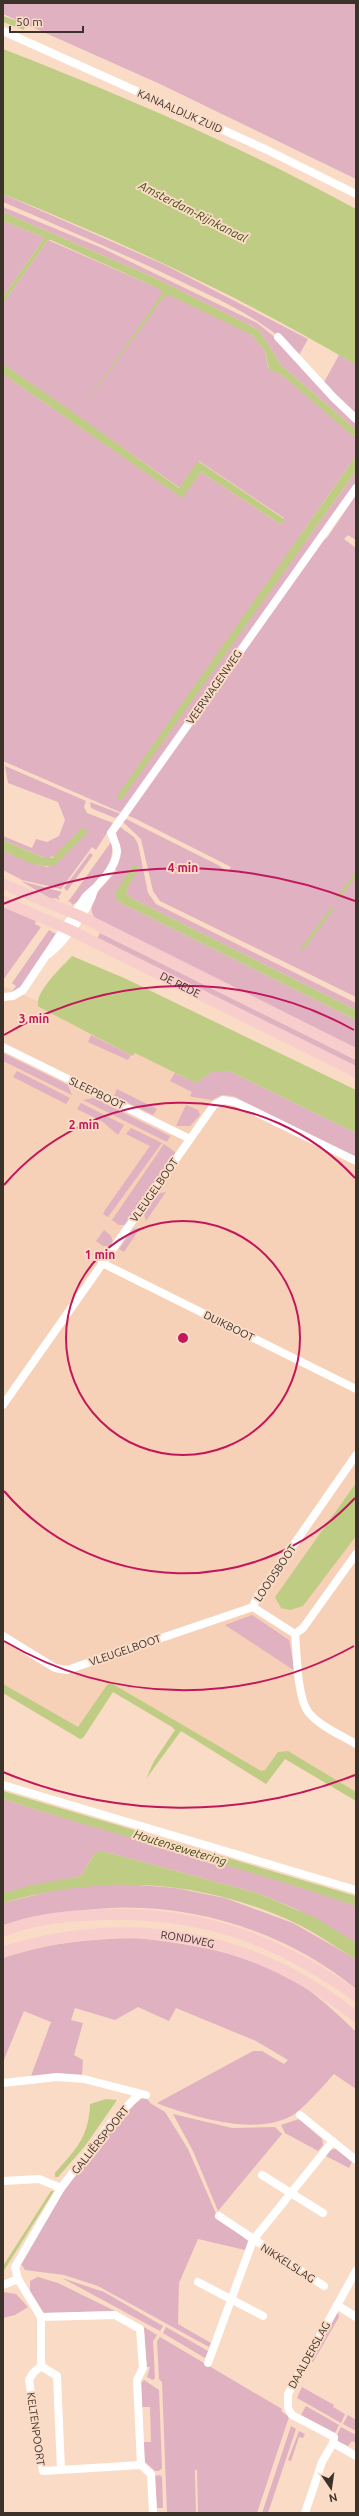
<svg xmlns="http://www.w3.org/2000/svg" width="359" height="2516" font-family="Ubuntu,sans-serif">
  <rect width="100%" height="100%" fill="#fadbc6"/>
  <polygon fill="#f6d0b7" points="3,986 356,1142 356,1797 284,1753 265,1778 112,1687 80,1734 3,1688"/>
  <g fill="#dfb1c1">
    <polygon points="3,3 356,3 356,179 160,84 3,14"/>
    <path d="M3 194 165 265 308 339 299 355C262 317 223 302 176 279 119 252 61 227 3 202Z"/>
    <polygon points="3,207 102,248 257,323 276,338 356,421 356,430 281,365 259,330 155,278 3,212"/>
    <polygon points="3,221 43,237 43,240 3,297"/>
    <polygon points="48,240 151,285 167,289 252,335 265,351 268,368 282,375 356,437 356,456 299,537 306,541 356,471 356,483 312,545 327,538 356,495 356,540 348,535 344,539 356,548 356,997 160,901 153,891 141,839 123,822 126,819 218,865 228,872 231,867 136,819 3,761 3,374 181,497 201,472 280,524 284,523 284,518 199,461 180,488 3,364 3,303"/>
    <polygon points="339,355 356,365 356,416 323,384"/>
    <polygon points="5,766 86,801 84,807 87,813 113,823 96,850 92,847 61,889 22,880 3,870 3,851 37,865 48,867 81,828 58,854 47,859 3,840 3,836 32,848 36,839 47,842 59,836 65,820 58,802 8,783"/>
    <polygon points="90,802 121,814 115,818 91,808"/>
    <path d="M120 827 134 837 138 844 148 893 156 904 356 1003V1010L129 897 126 891 138 867 130 869 117 901 356 1020V1049L98 922C79 902 106 886 116 871L115 867 121 852 116 832Z"/>
    <path d="M111 842C118 865 91 887 77 902L72 905 71 902H68Z"/>
    <polygon points="90,853 93,855 67,891 64,888"/>
    <polygon points="21,881 62,892 58,897 60,900 55,898 51,899"/>
    <polygon points="3,907 36,921 35,924 41,927 3,980"/>
    <polygon points="49,930 56,934 23,986 11,993 16,986 12,983"/>
    <polygon points="100,933 356,1060 356,1068 97,939"/>
    <polygon points="91,1035 131,1055 128,1060 88,1042"/>
    <polygon points="3,1053 68,1085 72,1095 3,1061"/>
    <polygon points="17,1071 70,1098 66,1104 13,1077"/>
    <polygon points="213,1071 229,1071 356,1133 356,1157 233,1096 222,1095 212,1100 193,1097 190,1096 192,1092 170,1081 175,1073 196,1083"/>
    <polygon points="117,1089 157,1109 153,1115 114,1096"/>
    <polygon points="94,1098 170,1136 167,1142 83,1100"/>
    <polygon points="81,1103 124,1125 118,1135 103,1122 77,1109"/>
    <polygon points="186,1105 198,1110 200,1115 190,1126 176,1126"/>
    <polygon points="131,1128 162,1143 108,1217 103,1214 105,1210 150,1146 126,1134"/>
    <polygon points="164,1144 176,1153 126,1225 119,1225 112,1220"/>
    <polygon points="166,1192 146,1221 144,1214 159,1193"/>
    <polygon points="140,1228 124,1252 119,1249 133,1229"/>
    <polygon points="104,1230 111,1236 113,1242 111,1246 103,1246 96,1241"/>
    <polygon points="252,1615 289,1640 295,1671 225,1625"/>
    <path d="M3 1799C120 1837 240 1865 356 1906V1943L296 1909 257 1893 102 1851 93 1856 81 1876 3 1893Z"/>
    <path d="M126 1884 175 1888 225 1898 293 1923 356 1959V1989C284 1929 180 1898 86 1910 58 1913 30 1922 3 1927V1903L71 1886Z"/>
    <path d="M135 1938C197 1944 265 1956 315 1995 330 2007 343 2019 356 2032V2089L334 2074C325 2084 304 2108 293 2115 257 2136 199 2118 164 2106L157 2103 253 2051H262L284 2064 288 2060 256 2041 176 2008 169 2021 138 2007 115 2020 75 2008 71 2020 83 2023 74 2055 83 2060 82 2075 31 2076 51 2022 24 2011 3 2062V1958C46 1943 89 1939 135 1938Z"/>
    <path d="M146 2097 150 2103 165 2112 188 2149 217 2216 248 2241 245 2250 198 2239 179 2283 178 2324 211 2343 209 2347 98 2286 64 2275 25 2270 21 2264C35 2239 48 2214 64 2190 76 2171 128 2102 146 2097Z"/>
    <polygon points="173,2114 232,2128 275,2127 282,2134 218,2211 193,2151"/>
    <polygon points="299,2119 322,2139 323,2145 318,2151 285,2133 281,2125"/>
    <polygon points="336,2149 352,2162 349,2168 324,2155 329,2150"/>
    <polygon points="38,2277 58,2283 115,2311 44,2313 30,2291 30,2281"/>
    <polygon points="62,2278 104,2292 163,2326 160,2331"/>
    <polygon points="3,2292 16,2294 28,2307 15,2315 3,2318"/>
    <polygon points="338,2312 339,2317 313,2362 309,2360"/>
    <polygon points="144,2327 157,2335 153,2341 155,2378 153,2380 147,2377 150,2367 145,2367"/>
    <polygon points="166,2327 208,2351 205,2358 163,2333"/>
    <polygon points="160,2337 282,2409 281,2411 289,2417 257,2513 198,2513 197,2470 195,2470 196,2513 167,2513 162,2382 159,2379 157,2341"/>
    <polygon points="144,2380 159,2390 162,2468 159,2471 155,2471 145,2462 143,2442 151,2442 150,2407 142,2407 141,2383"/>
    <polygon points="302,2387 334,2405 333,2407 345,2414 341,2423 297,2398"/>
    <polygon points="306,2406 339,2425 335,2433 301,2415"/>
    <polygon points="348,2415 356,2420 356,2431 343,2424"/>
    <polygon points="291,2426 296,2429 268,2513 262,2513"/>
    <polygon points="341,2427 356,2435 356,2443 352,2441 348,2446 338,2441 337,2435"/>
    <polygon points="299,2431 305,2434 303,2438 299,2437 291,2461 288,2460"/>
    <polygon points="160,2475 162,2477 163,2508 157,2508 155,2476"/>
  </g>
  <g fill="#bfcc84">
    <polygon points="3,16 26,24 24,30 3,22"/>
    <path d="M3 49C124 96 242 147 356 209V365C244 298 124 243 3 194Z"/>
    <polygon points="3,212 155,278 259,330 281,365 356,430 354,437 282,375 269,370 265,351 252,335 169,295 163,298 77,415 179,488 198,461 284,519 284,523 280,524 201,472 182,498 3,374 3,364 77,415 162,294 161,290 151,285 51,240 48,240 3,303 3,297 43,240 43,237 3,221"/>
    <polygon points="356,456 356,471 122,799 118,799 117,796"/>
    <path d="M83 827 88 832 55 865C38 870 18 857 3 851V840L42 857 52 858Z"/>
    <polygon points="133,865 137,866 138,869 126,891 129,897 356,1010 356,1020 117,901 115,893"/>
    <path d="M72 956 124 978 356 1090V1133L229 1071H213L196 1083 135 1053 133 1056 41 1008 38 1006C35 991 63 966 72 956Z"/>
    <polygon points="356,1483 356,1536 303,1606 290,1610 281,1608 275,1597"/>
    <polygon points="111,1683 261,1771 265,1770 278,1752 288,1751 356,1792 356,1801 285,1759 266,1784 181,1731 146,1779 154,1761 175,1730 172,1727 113,1692 83,1738 80,1739 3,1693 3,1684 78,1727 107,1685"/>
    <path d="M3 1791 356 1896V1906C240 1866 120 1837 3 1799Z"/>
    <path d="M102 1851 257 1893 316 1918 356 1943V1959C335 1947 315 1932 293 1922 200 1879 101 1874 3 1903V1893L28 1886 81 1876 95 1853Z"/>
    <path d="M106 2099 117 2100 85 2146 58 2177H55V2173C76 2149 89 2137 90 2104Z"/>
    <polygon points="51,2191 54,2191 3,2272 3,2266"/>
  </g>
  <g fill="none" stroke-linecap="round" stroke-linejoin="round">
    <g stroke="#bfcc84" stroke-width="3">
      <polyline points="339,897 356,874"/>
      <polyline points="302,949 332,909"/>
    </g>
    <g stroke="#fff" stroke-width="8">
      <polyline points="3,31 265,149 356,194"/>
      <polyline points="278,337 333,397 356,419"/>
      <path d="M49 954C64 942 89 910 94 890"/>
      <path d="M3 997 13 996 23 990 86 896C97 887 117 867 117 851 117 845 113 839 111 833L356 488"/>
      <polyline points="3,1047 190,1139"/>
      <polyline points="102,1263 356,1389"/>
      <polyline points="3,1405 214,1105 223,1100 235,1102 356,1161"/>
      <polyline points="356,1455 256,1599 253,1607 295,1634 303,1628 356,1554"/>
      <path d="M295 1634C297 1654 297 1699 309 1713 321 1727 341 1735 356 1744"/>
      <polyline points="3,1636 55,1668 67,1670 253,1607"/>
      <polyline points="3,1785 356,1890"/>
      <polyline points="3,2083 57,2077 84,2079 146,2095"/>
      <polyline points="139,2094 110,2124 61,2188 15,2267 18,2279 41,2317 115,2315 140,2329 143,2368 137,2380 141,2465 151,2474 153,2513"/>
      <polyline points="300,2115 356,2160"/>
      <polyline points="262,2175 323,2213"/>
      <polyline points="3,2181 39,2179 61,2188"/>
      <polyline points="219,2216 324,2286"/>
      <polyline points="356,2271 288,2394 288,2408 292,2415 334,2437 333,2443 356,2456"/>
      <polyline points="198,2282 263,2316"/>
      <polyline points="3,2285 18,2279"/>
      <polyline points="337,2305 356,2317"/>
      <polyline points="41,2317 41,2366"/>
      <polyline points="208,2363 253,2240 333,2141"/>
      <path d="M61 2470 57 2376 41 2366 33 2373 29 2380 43 2471C75 2469 108 2467 141 2465"/>
      <polyline points="305,2513 322,2462 333,2443"/>
    </g>
    <g stroke="#f7cecb" stroke-width="11">
      <polyline points="3,884 80,916 356,1054"/>
      <path id="s1" d="M3 901 70 930 356 1072"/>
      <path d="M3 1931C30 1921 63 1916 92 1915 193 1909 275 1937 356 1996"/>
      <path id="s2" d="M3 1952C128 1913 253 1933 356 2017"/>
    </g>
  </g>
  <g fill="none" stroke="#c2185b" stroke-width="2">
    <circle cx="183" cy="1338" r="117"/>
    <path d="M355 1498A235 235 0 0 1 4 1491M4 1185A235 235 0 0 1 355 1178"/>
    <path d="M354 1646A352 352 0 0 1 4 1641M4 1035A352 352 0 0 1 354 1030"/>
    <path d="M355 1775A470 470 0 0 1 3 1772M3 904A470 470 0 0 1 355 901"/>
  </g>
  <g text-anchor="middle" stroke-width="4" stroke-linejoin="round" paint-order="stroke">
    <g font-size="11" fill="#3d3229" stroke="#fadbc6">
      <text transform="translate(180 111) rotate(24)" y="4">KANAALDIJK ZUID</text>
      <text transform="translate(214 687) rotate(-55)" y="4">VEERWAGENWEG</text>
      <text dy="4" stroke="none"><textPath href="#s1" startOffset="196">DE REDE</textPath></text>
      <text transform="translate(97 1093) rotate(26)" y="4">SLEEPBOOT</text>
      <text transform="translate(154 1190) rotate(-55)" y="4">VLEUGELBOOT</text>
      <text transform="translate(229 1326) rotate(26)" y="4">DUIKBOOT</text>
      <text transform="translate(275 1573) rotate(-56)" y="4">LOODSBOOT</text>
      <text transform="translate(125 1650) rotate(-19)" y="4">VLEUGELBOOT</text>
      <text dy="4" stroke="none"><textPath href="#s2" startOffset="187">RONDWEG</textPath></text>
      <text transform="translate(100 2140) rotate(-51)" y="4">GALLIËRSPOORT</text>
      <text transform="translate(288 2263) rotate(33)" y="4">NIKKELSLAG</text>
      <text transform="translate(309 2355) rotate(-61)" y="4">DAALDERSLAG</text>
      <text transform="translate(36 2429) rotate(82)" y="4">KELTENPOORT</text>
    </g>
    <g font-size="12" font-style="italic" fill="#444c17" stroke="#fadbc6">
      <text transform="translate(193 212) rotate(27)" y="4">Amsterdam-Rijnkanaal</text>
      <text transform="translate(180 1848) rotate(17)" y="4">Houtensewetering</text>
    </g>
  </g>
  <circle cx="183" cy="1338" r="6" fill="#c2185b" stroke="#fadbc6" stroke-width="2"/>
  <g font-size="12" text-anchor="middle" font-weight="bold" fill="#c2185b" stroke="#fadbc6" stroke-width="4" stroke-linejoin="round" paint-order="stroke">
    <text x="183" y="872">4 min</text>
    <text x="34" y="1023">3 min</text>
    <text x="84" y="1129">2 min</text>
    <text x="100" y="1259">1 min</text>
  </g>
  <rect width="359" height="2516" fill="none" stroke="#3d3229" stroke-width="8"/>
  <g transform="translate(331 2488) rotate(167)" stroke="#fadbc6" stroke-width="3" paint-order="stroke">
  <path d="M0-3L7 15L0 10L-7 15Z" fill="#3d3229"/>
  <text y="-6" font-size="11" font-weight="bold" text-anchor="middle" fill="#3d3229">N</text>
  </g>
  <path d="M10 26v6h73v-6" fill="none" stroke="#3d3229" stroke-width="2"/>
  <text x="16" y="26" font-size="12" fill="#3d3229" stroke="#fadbc6" stroke-width="3" paint-order="stroke">50 m</text>
</svg>
